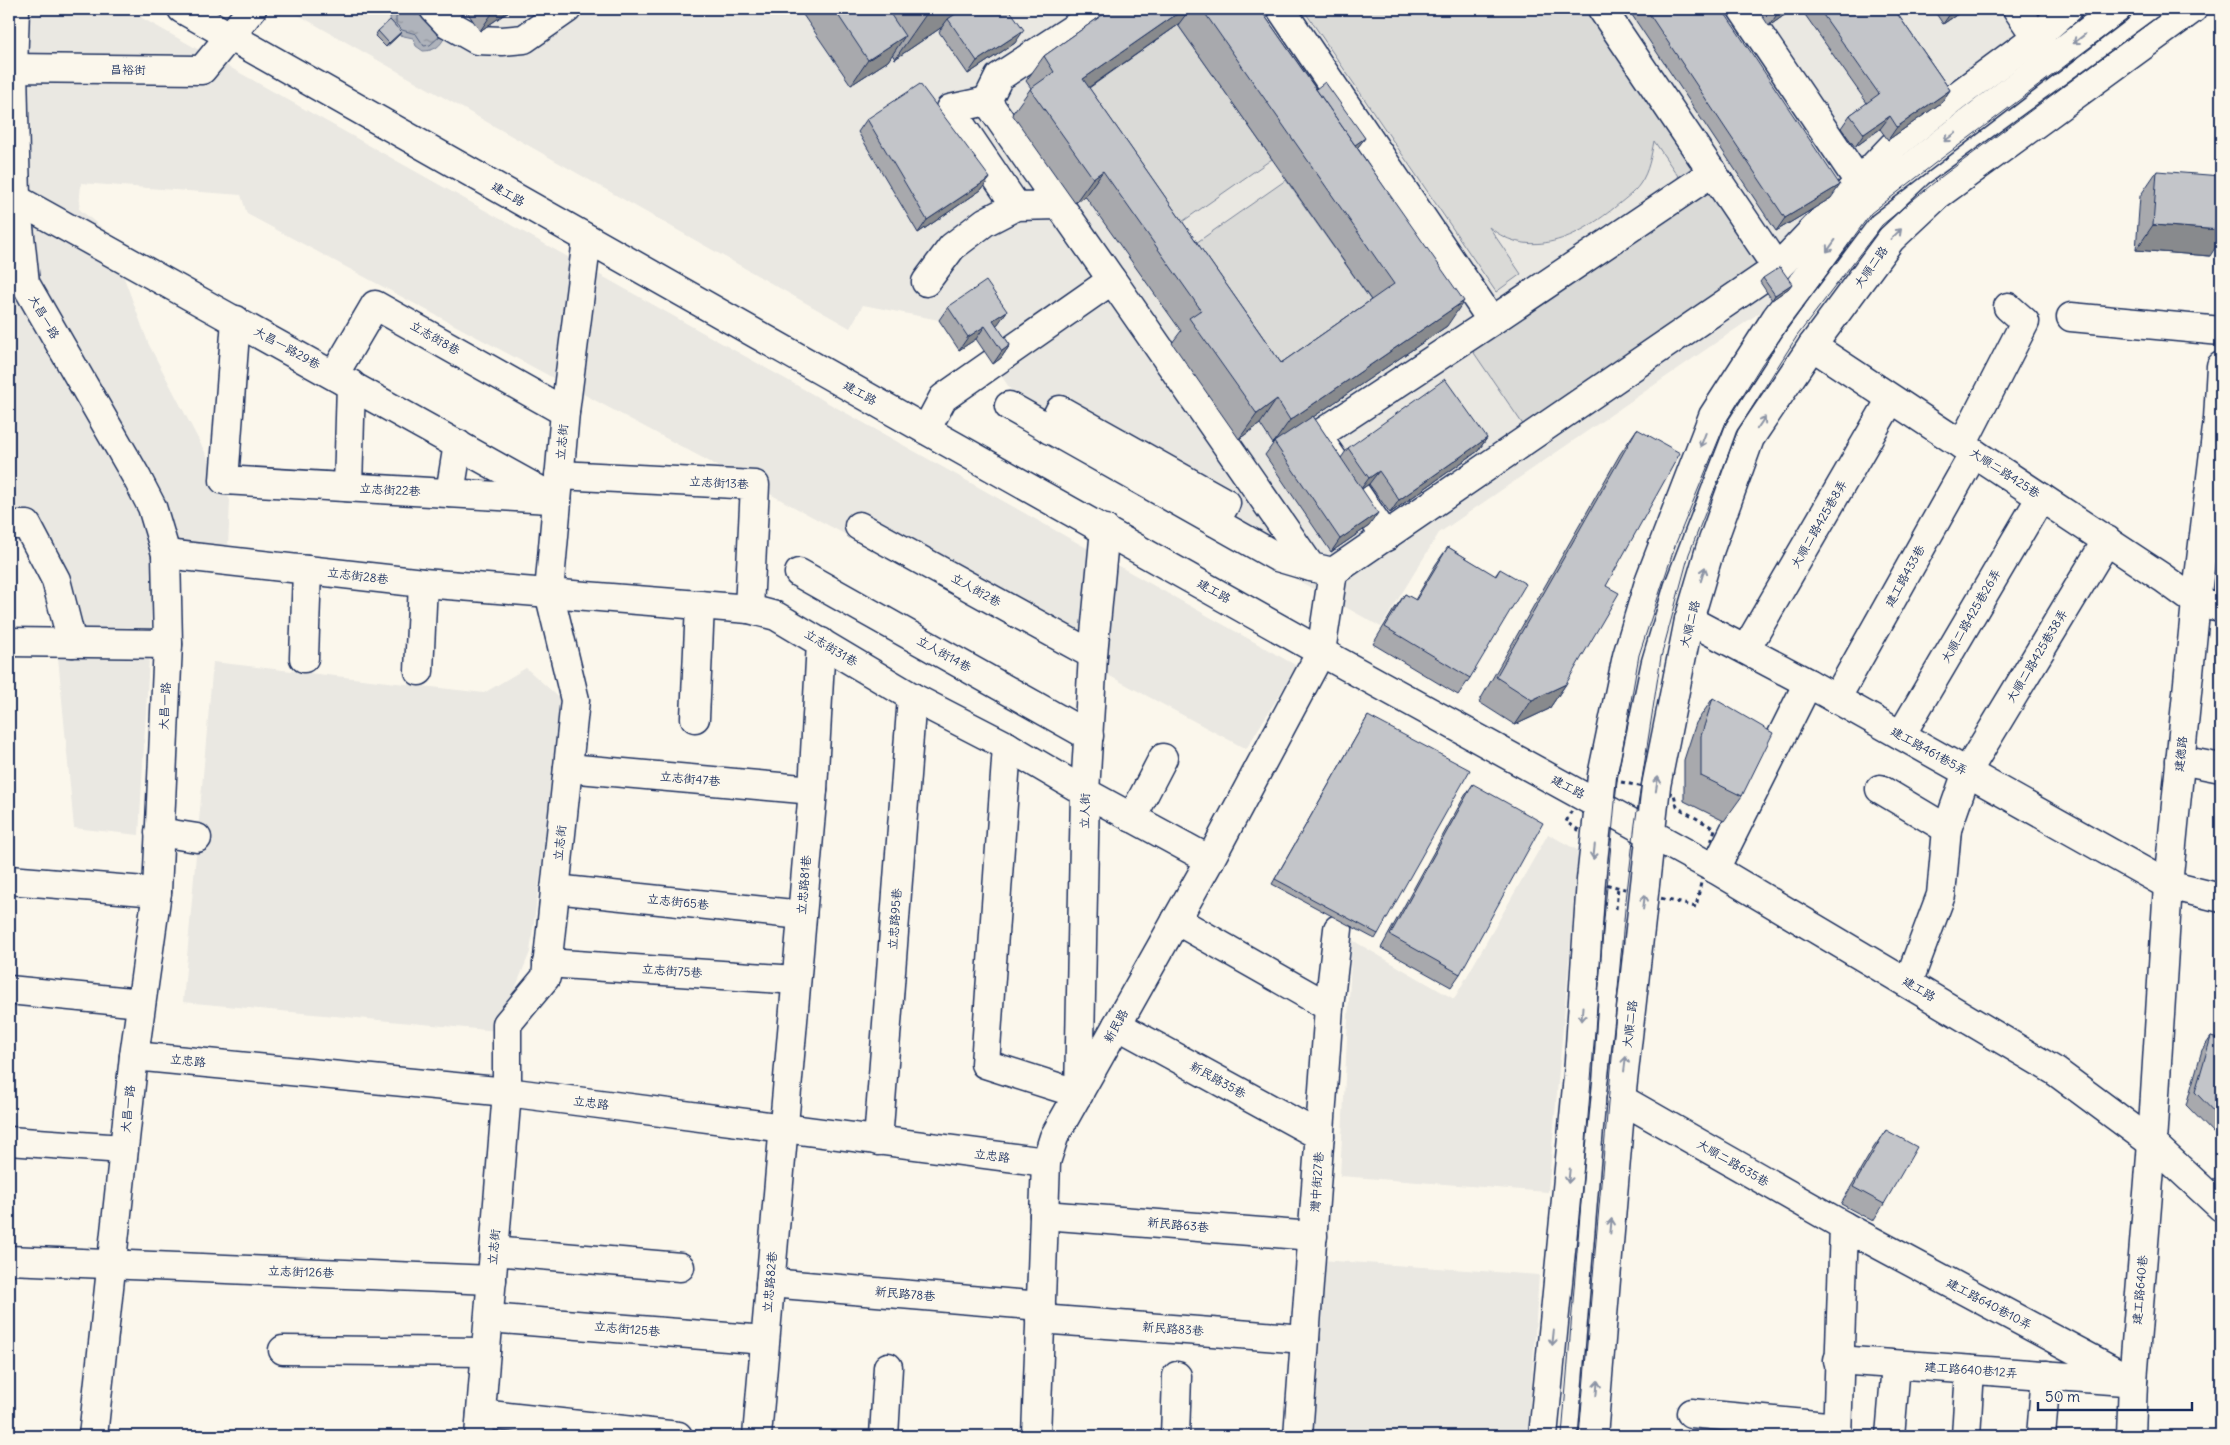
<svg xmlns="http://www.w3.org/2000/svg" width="2230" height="1445" font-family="Delius,'LXGW WenKai TC',sans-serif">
  <defs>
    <pattern id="water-ripples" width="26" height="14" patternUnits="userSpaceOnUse" patternTransform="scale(1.25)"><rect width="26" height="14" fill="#afb3bb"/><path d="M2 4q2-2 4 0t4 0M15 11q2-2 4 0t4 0" fill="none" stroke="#8e929b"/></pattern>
  </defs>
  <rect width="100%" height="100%" fill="#fbf7ec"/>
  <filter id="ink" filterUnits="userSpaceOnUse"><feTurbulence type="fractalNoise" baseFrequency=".02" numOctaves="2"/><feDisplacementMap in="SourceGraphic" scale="10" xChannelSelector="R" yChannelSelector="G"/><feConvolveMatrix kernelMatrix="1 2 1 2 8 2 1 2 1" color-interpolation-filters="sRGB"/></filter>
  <g filter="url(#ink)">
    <g fill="#eae8e2">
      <polygon points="9,9 142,9 142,18 1297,666 1246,749 247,214 241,195 81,183 79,209 107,232 149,345 230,500 228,549 146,542 154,570 139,835 74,828 55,625 9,491"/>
      <polygon points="269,9 2092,9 1919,140 1853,203 1775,302 1439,533 1381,627 1006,416 1013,393 976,339 959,350 939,320 863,305 850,328 293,12 268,17"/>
      <polygon points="213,662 484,693 526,668 563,701 530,952 498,1031 183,1002"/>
      <polygon points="1548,834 1579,851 1548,1192 1340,1176 1352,940 1454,999"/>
      <polygon points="1306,1259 1539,1275 1528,1436 1292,1436"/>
    </g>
    <g fill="#dadad7" stroke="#7a849a">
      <path d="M1303 9H1595L1699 165 1680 179 1654 141C1651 156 1649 171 1640 184 1634 193 1622 201 1614 208 1578 237 1530 261 1489 227L1521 274 1496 292Z"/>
      <polygon points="1178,25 1272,159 1159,238 1065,104"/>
      <polygon points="1286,180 1377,309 1263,388 1173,259"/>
      <polygon points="1709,187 1761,263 1524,426 1472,350"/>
    </g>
    <path fill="url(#water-ripples)" stroke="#747e96" d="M396 9H422L445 35C442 46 434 51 423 51L416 46 413 38 399 35 391 26 390 17Z"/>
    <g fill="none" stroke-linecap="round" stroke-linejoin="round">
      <polyline stroke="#566483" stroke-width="1" points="399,9 396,18 396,24 402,30 416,34 424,46 430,45 440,36"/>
      <defs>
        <g id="minor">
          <polyline points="15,9 13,69 16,199 25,283 137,478 152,507 166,554 168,644 157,892 134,1056 93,1436"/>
          <polyline points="182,9 926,430 1321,652 1715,869 2055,1071 2152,1143 2221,1207"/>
          <polyline points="434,9 447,23 477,40 502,41 524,39 567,9"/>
          <polyline points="1281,9 1492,321"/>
          <polyline points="1602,9 1777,268"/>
          <polyline points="1742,9 1859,182"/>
          <polyline points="2017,9 2047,53"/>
          <polyline points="9,68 202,70 252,9"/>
          <polyline points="987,101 999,77 1103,9"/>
          <polyline points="16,199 557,500"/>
          <polyline points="1059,205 1016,206 950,109 987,101 1112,280"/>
          <polyline points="926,282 952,247 985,222 1016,206"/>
          <polyline points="2071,317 2221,331"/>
          <polyline points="236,320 224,480 550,499"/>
          <polyline points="1812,346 2163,578 2196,602 2221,607"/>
          <polyline points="334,375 375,305 565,412"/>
          <polyline points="1009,406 1277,557 1311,567"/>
          <polyline points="926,430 943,398 1112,280 1311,567 1333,572 1777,268 1893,146 1962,92 2036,37 2068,9"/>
          <polyline points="1050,430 1060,410 1226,503 1215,522"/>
          <polyline points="1962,445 2025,322 2008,307"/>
          <polyline points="559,475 755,485 749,609"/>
          <polyline points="348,487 351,384"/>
          <polyline points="450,493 458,444"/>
          <polyline points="9,525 27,525 56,580 72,643"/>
          <polyline points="859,526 1093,655"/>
          <polyline points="1386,537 1317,436 1492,321 1713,172"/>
          <polyline points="166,554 423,583 749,609 776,616 912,697 1007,746 1085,792 1210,860"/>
          <polyline points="799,573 1089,736"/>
          <polyline points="1689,620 1808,683 2168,885 2221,898"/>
          <polyline points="9,642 168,644"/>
          <polyline points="1746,649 1891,399"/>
          <polyline points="304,658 307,570"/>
          <polyline points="419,671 423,583"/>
          <polyline points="1836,699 1974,453"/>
          <polyline points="695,718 700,605"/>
          <polyline points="1901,735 2041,497"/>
          <polyline points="1007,746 985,1064 1079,1094 1085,792 1093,655 1105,529"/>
          <polyline points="2180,760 2221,768"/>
          <polyline points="568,768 813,790"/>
          <polyline points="1880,789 1947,829"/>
          <polyline points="1132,818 1163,758"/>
          <polyline points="159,832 197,838"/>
          <polyline points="1715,869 1808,683"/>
          <polyline points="9,880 157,892"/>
          <polyline points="555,889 802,915"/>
          <polyline points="1176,920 1329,1007"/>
          <polyline points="547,963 796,980"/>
          <polyline points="1908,983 1941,895 1947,829 1967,772 2107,540"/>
          <polyline points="9,990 141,1003"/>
          <polyline points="1117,1025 1320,1136"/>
          <polyline points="134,1056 507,1092 1046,1162"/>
          <polyline points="1621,1099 1844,1226 2133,1381"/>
          <polyline points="9,1141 123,1149"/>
          <polyline points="878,1141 912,697"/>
          <polyline points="1044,1215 1313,1236"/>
          <polyline points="494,1251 680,1267"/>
          <polyline points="9,1260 492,1280"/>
          <polyline points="770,1283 1041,1306"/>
          <polyline points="489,1318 765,1340"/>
          <polyline points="1040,1319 1305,1339"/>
          <polyline points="283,1350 486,1352"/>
          <polyline points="1838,1360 2124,1381"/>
          <polyline points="1691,1413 1837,1427"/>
          <polyline points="481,1414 678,1436"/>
          <polyline points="479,1436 507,1092 507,1024 546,977 575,700 549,592 565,412 587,239"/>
          <polyline points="757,1436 813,790 821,642"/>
          <polyline points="884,1436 888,1367"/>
          <polyline points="1036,1436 1046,1162 1054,1137 1210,860 1321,652 1333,572"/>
          <polyline points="1175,1436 1177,1376"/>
          <polyline points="1298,1436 1329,1007 1338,929"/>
          <polyline points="1543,1436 1578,1076 1591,880 1602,776 1627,656 1650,579 1713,416 1776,318 1861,205 2117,9"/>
          <polyline points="1593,1436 1621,1099 1656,786 1689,620 1710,549 1750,438 1812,346 1891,239 1938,195 2193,9"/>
          <polyline points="1837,1436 1844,1226"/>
          <polyline points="1890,1436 1896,1365"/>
          <polyline points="1966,1436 1970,1370"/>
          <polyline points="2041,1436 2046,1375"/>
          <polyline points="2131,1436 2133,1381 2152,1143 2168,885 2196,602 2218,419 2221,366"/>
        </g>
      </defs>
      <use href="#minor" stroke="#1b2f5e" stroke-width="31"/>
      <g stroke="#1b2f5e" stroke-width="3" stroke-dasharray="4 4" stroke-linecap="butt">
        <polygon points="1591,771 1617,781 1674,794 1677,807 1715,829 1705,863 1696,907 1585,879 1588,836 1566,822"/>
        <polyline points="1616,909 1618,886"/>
      </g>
      <use href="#minor" stroke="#fbf7ec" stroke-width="28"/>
      <g stroke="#1b2f5e" stroke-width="1">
        <polyline points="1562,1436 1605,908 1617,781 1639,655 1676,543 1726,422 1762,364 1871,213 1934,164 2141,9"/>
        <polyline points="1579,1436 1625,909 1635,824 1661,657 1689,554 1738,430 1797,336 1882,225 1941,177 2168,9"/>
      </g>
    </g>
    <g fill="#a8a9ad" stroke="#1b2f5e" fill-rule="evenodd">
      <polygon points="465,9 512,9 480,31"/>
      <polygon points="799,9 1009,9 1015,43 968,74 939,32 942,27 895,59 892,54 888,61 851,85"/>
      <path d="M1111 9H1260L1316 89 1365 138 1357 148 1447 326 1313 417 1341 458 1348 448 1487 438 1478 451 1390 513 1369 484 1362 489 1369 526 1331 552 1265 455 1273 444 1260 424 1239 439 1172 343 1181 331 1085 196 1075 203 1012 114 1031 88 1026 81 1044 56ZM1178 25 1371 300 1281 363 1089 88Z"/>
      <polygon points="1628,9 1722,9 1831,198 1776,231"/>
      <polygon points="1761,9 1793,9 1769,26 1759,11"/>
      <polygon points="1801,9 1894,9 1950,90 1941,103 1888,140 1880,129 1855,147 1841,128 1850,115 1867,103"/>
      <polygon points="1933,9 1965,9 1943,24"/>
      <polygon points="378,31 401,32 398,36 386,47 375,36"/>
      <polygon points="867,119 990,178 981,190 918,233 858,132"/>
      <polygon points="2157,171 2210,256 2136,250 2140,196"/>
      <polygon points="1763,278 1789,288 1772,300 1760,282"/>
      <polygon points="948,307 1007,311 996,325 1010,345 1001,358 993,364 976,339 959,350 939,320"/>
      <polygon points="1637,429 1606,586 1566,684 1549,709 1515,725 1479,702 1620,454"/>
      <polygon points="1448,547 1495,576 1500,569 1470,678 1458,695 1373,644 1393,611 1405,594 1415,600 1436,564"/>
      <polygon points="1713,698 1742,796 1724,821 1684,801 1684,760 1696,723"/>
      <polygon points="1368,716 1378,934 1375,939 1272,884"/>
      <polygon points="1473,784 1460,974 1451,987 1381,948 1464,797"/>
      <polygon points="2211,1037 2221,1040 2221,1133 2217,1137 2186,1105 2202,1050"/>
      <polygon points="1886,1130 1884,1204 1873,1221 1841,1204 1874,1147"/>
    </g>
    <g fill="#888a8d" stroke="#1b2f5e">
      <polygon points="495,9 512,9 480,31"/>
      <polygon points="934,9 966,9 948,19 942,27 895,59 927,13"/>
      <polygon points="1184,9 1190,9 1178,25 1065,104 1083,79"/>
      <polygon points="1783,9 1793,9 1769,26 1778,13"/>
      <polygon points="1955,9 1965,9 1943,24 1952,11"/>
      <polygon points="1024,30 1015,43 968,74 977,61"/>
      <polygon points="401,32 398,36 386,47 389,43"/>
      <polygon points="905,36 888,61 851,85 868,60"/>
      <polygon points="1950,90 1941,103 1888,140 1897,127"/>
      <polygon points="1890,116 1880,129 1855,147 1864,134"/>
      <polygon points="1365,138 1355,151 1344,152"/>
      <polygon points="1103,171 1085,196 1075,203 1093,178"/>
      <polygon points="990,178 981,190 918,233 927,220"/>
      <polygon points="1840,185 1831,198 1776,231 1785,218"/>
      <polygon points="2153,225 2221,230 2221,239 2210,256 2136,250"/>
      <polygon points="1792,284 1789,288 1772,300 1775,295"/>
      <polygon points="1464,301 1447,326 1275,443 1274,442 1273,444 1290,420"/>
      <polygon points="1007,311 998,324 988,330 993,320"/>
      <polygon points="985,326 976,339 959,350 968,337"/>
      <polygon points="1010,345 1001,358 993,364 1002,351"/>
      <polygon points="1277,399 1260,424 1239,439 1257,414"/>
      <polygon points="1487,438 1478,451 1390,513 1399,500"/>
      <polygon points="1379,471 1369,484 1360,490 1369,478"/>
      <polygon points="1378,513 1369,526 1331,552 1340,539"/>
      <polygon points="1566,684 1549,709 1515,725 1532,700"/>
    </g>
    <g fill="#c3c5c9" stroke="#1b2f5e">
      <polygon points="834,9 887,9 905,36 868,60"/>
      <polygon points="924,9 934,9 927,13"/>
      <polygon points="963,9 1009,9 1024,30 977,61 948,19"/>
      <polygon points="1111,9 1184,9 1083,79 1281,363 1394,284 1202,9 1260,9 1464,301 1290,420 1277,399 1257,414 1189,318 1201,310 1103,171 1093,178 1030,89 1054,72 1044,56"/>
      <polygon points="1646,9 1722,9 1840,185 1785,218"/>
      <polygon points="1775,9 1783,9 1778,13"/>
      <polygon points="1819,9 1894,9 1950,90 1897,127 1890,116 1864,134 1850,115 1879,94"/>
      <polygon points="390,20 401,32 389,43 378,31"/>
      <polygon points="1325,82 1365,138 1355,145 1316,89"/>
      <polygon points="920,84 990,178 927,220 867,119"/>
      <polygon points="2157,171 2221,176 2221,230 2153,225"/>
      <polygon points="1780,267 1792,284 1775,295 1763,278"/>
      <polygon points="986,281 1007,311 993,320 1010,345 1002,351 985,326 968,337 948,307"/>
      <polygon points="1445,379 1487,438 1399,500 1379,471 1369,478 1348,448"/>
      <polygon points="1313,416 1378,513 1340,539 1274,442"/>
      <polygon points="1637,429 1680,453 1606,586 1619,593 1566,684 1532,700 1496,677"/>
      <polygon points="1448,547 1496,576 1500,569 1526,584 1470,678 1385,627 1405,594 1416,600"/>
      <polygon points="1713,698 1773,733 1742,796 1701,776 1701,736"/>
      <polygon points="1368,716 1470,770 1378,934 1275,879"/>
      <polygon points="1473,784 1543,823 1460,974 1390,935"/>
      <polygon points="2211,1037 2221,1040 2221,1119 2195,1092"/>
      <polygon points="1886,1130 1917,1147 1884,1204 1853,1187"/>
    </g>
    <defs><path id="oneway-shaft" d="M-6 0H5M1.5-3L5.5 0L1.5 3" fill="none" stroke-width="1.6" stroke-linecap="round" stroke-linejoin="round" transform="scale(1.25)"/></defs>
    <g stroke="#8b93a5">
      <use href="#oneway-shaft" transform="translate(2079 39) rotate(142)"/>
      <use href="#oneway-shaft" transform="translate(1950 137) rotate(143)"/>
      <use href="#oneway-shaft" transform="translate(1896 234) rotate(-43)"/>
      <use href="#oneway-shaft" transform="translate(1831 246) rotate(126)"/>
      <use href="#oneway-shaft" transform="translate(1761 423) rotate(-56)"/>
      <use href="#oneway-shaft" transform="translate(1703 440) rotate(111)"/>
      <use href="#oneway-shaft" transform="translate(1703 574) rotate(-73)"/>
      <use href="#oneway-shaft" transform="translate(1657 784) rotate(-81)"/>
      <use href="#oneway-shaft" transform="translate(1594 852) rotate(96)"/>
      <use href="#oneway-shaft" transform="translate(1644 902) rotate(-83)"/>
      <use href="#oneway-shaft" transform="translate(1582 1014) rotate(94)"/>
      <use href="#oneway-shaft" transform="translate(1625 1064) rotate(-83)"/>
      <use href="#oneway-shaft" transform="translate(1569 1176) rotate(96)"/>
      <use href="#oneway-shaft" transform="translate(1611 1226) rotate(-85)"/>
      <use href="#oneway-shaft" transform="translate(1553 1338) rotate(96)"/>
      <use href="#oneway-shaft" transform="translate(1597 1388) rotate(-85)"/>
    </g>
  </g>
  <g text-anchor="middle" stroke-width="4.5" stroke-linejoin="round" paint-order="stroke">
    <g font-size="12" fill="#1b2f5e" stroke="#fbf7ec">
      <text x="128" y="74">昌裕街</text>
      <text transform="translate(508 194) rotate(30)" y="4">建工路</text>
      <text transform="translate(1871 267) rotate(-54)" y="4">大順二路</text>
      <text transform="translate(44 317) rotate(60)" y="4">大昌一路</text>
      <text transform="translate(435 338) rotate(30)" y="4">立志街8巷</text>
      <text transform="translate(287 348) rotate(29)" y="4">大昌一路29巷</text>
      <text transform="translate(860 393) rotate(29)" y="4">建工路</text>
      <text transform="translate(562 442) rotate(-85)" y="4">立志街</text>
      <text transform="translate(2005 473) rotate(33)" y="4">大順二路425巷</text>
      <text transform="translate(719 483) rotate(3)" y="4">立志街13巷</text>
      <text transform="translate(390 490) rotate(3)" y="4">立志街22巷</text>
      <text transform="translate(1819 524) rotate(-60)" y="4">大順二路425巷8弄</text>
      <text transform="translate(358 576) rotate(7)" y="4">立志街28巷</text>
      <text transform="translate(1905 576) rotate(-61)" y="4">建工路433巷</text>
      <text transform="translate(976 590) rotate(29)" y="4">立人街2巷</text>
      <text transform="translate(1214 591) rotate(29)" y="4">建工路</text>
      <text transform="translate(1971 616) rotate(-60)" y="4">大順二路425巷26弄</text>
      <text transform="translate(1690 624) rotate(-76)" y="4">大順二路</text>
      <text transform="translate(831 648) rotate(31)" y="4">立志街31巷</text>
      <text transform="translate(944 654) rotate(29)" y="4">立人街14巷</text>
      <text transform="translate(2037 656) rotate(-59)" y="4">大順二路425巷38弄</text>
      <text transform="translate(165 706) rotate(-87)" y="4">大昌一路</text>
      <text transform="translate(1929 751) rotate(29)" y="4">建工路461巷5弄</text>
      <text transform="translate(2181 754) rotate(-84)" y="4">建德路</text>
      <text transform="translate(690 779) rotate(5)" y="4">立志街47巷</text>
      <text transform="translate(1568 787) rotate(28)" y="4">建工路</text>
      <text transform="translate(1085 811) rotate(-89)" y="4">立人街</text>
      <text transform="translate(560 843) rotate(-84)" y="4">立志街</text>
      <text transform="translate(804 885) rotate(-85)" y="4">立忠路81巷</text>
      <text transform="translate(678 902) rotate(6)" y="4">立志街65巷</text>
      <text transform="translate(895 919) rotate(-86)" y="4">立忠路95巷</text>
      <text transform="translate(672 971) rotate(4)" y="4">立志街75巷</text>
      <text transform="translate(1919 989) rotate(31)" y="4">建工路</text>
      <text transform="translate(1630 1024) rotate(-83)" y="4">大順二路</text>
      <text transform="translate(1116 1026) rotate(-61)" y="4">新民路</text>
      <text transform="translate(188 1061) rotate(6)" y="4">立忠路</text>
      <text transform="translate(1218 1080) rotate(29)" y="4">新民路35巷</text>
      <text transform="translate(591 1103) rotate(7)" y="4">立忠路</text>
      <text transform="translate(128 1109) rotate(-84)" y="4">大昌一路</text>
      <text transform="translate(992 1156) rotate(7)" y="4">立忠路</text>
      <text transform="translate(1733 1163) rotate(30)" y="4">大順二路635巷</text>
      <text transform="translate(1317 1182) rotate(-86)" y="4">灣中街27巷</text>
      <text transform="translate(1178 1225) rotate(5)" y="4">新民路63巷</text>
      <text transform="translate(494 1247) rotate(-85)" y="4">立志街</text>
      <text transform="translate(301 1272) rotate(2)" y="4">立志街126巷</text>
      <text transform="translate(770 1282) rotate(-85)" y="4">立忠路82巷</text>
      <text transform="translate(2140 1290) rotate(-85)" y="4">建工路640巷</text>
      <text transform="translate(905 1294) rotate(5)" y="4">新民路78巷</text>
      <text transform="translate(1989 1304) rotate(28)" y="4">建工路640巷10弄</text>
      <text transform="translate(627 1329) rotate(5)" y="4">立志街125巷</text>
      <text transform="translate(1173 1329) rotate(4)" y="4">新民路83巷</text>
      <text transform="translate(1971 1370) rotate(4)" y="4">建工路640巷12弄</text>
    </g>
  </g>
  <rect width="2230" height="1445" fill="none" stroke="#fbf7ec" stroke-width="30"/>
  <rect x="15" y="15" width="2200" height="1415" fill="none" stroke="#1b2f5e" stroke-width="2" filter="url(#ink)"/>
  <path d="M2038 1402v8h154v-8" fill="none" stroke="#1b2f5e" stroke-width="2.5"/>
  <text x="2045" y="1402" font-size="15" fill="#1b2f5e" stroke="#fbf7ec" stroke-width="4" paint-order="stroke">50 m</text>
</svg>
